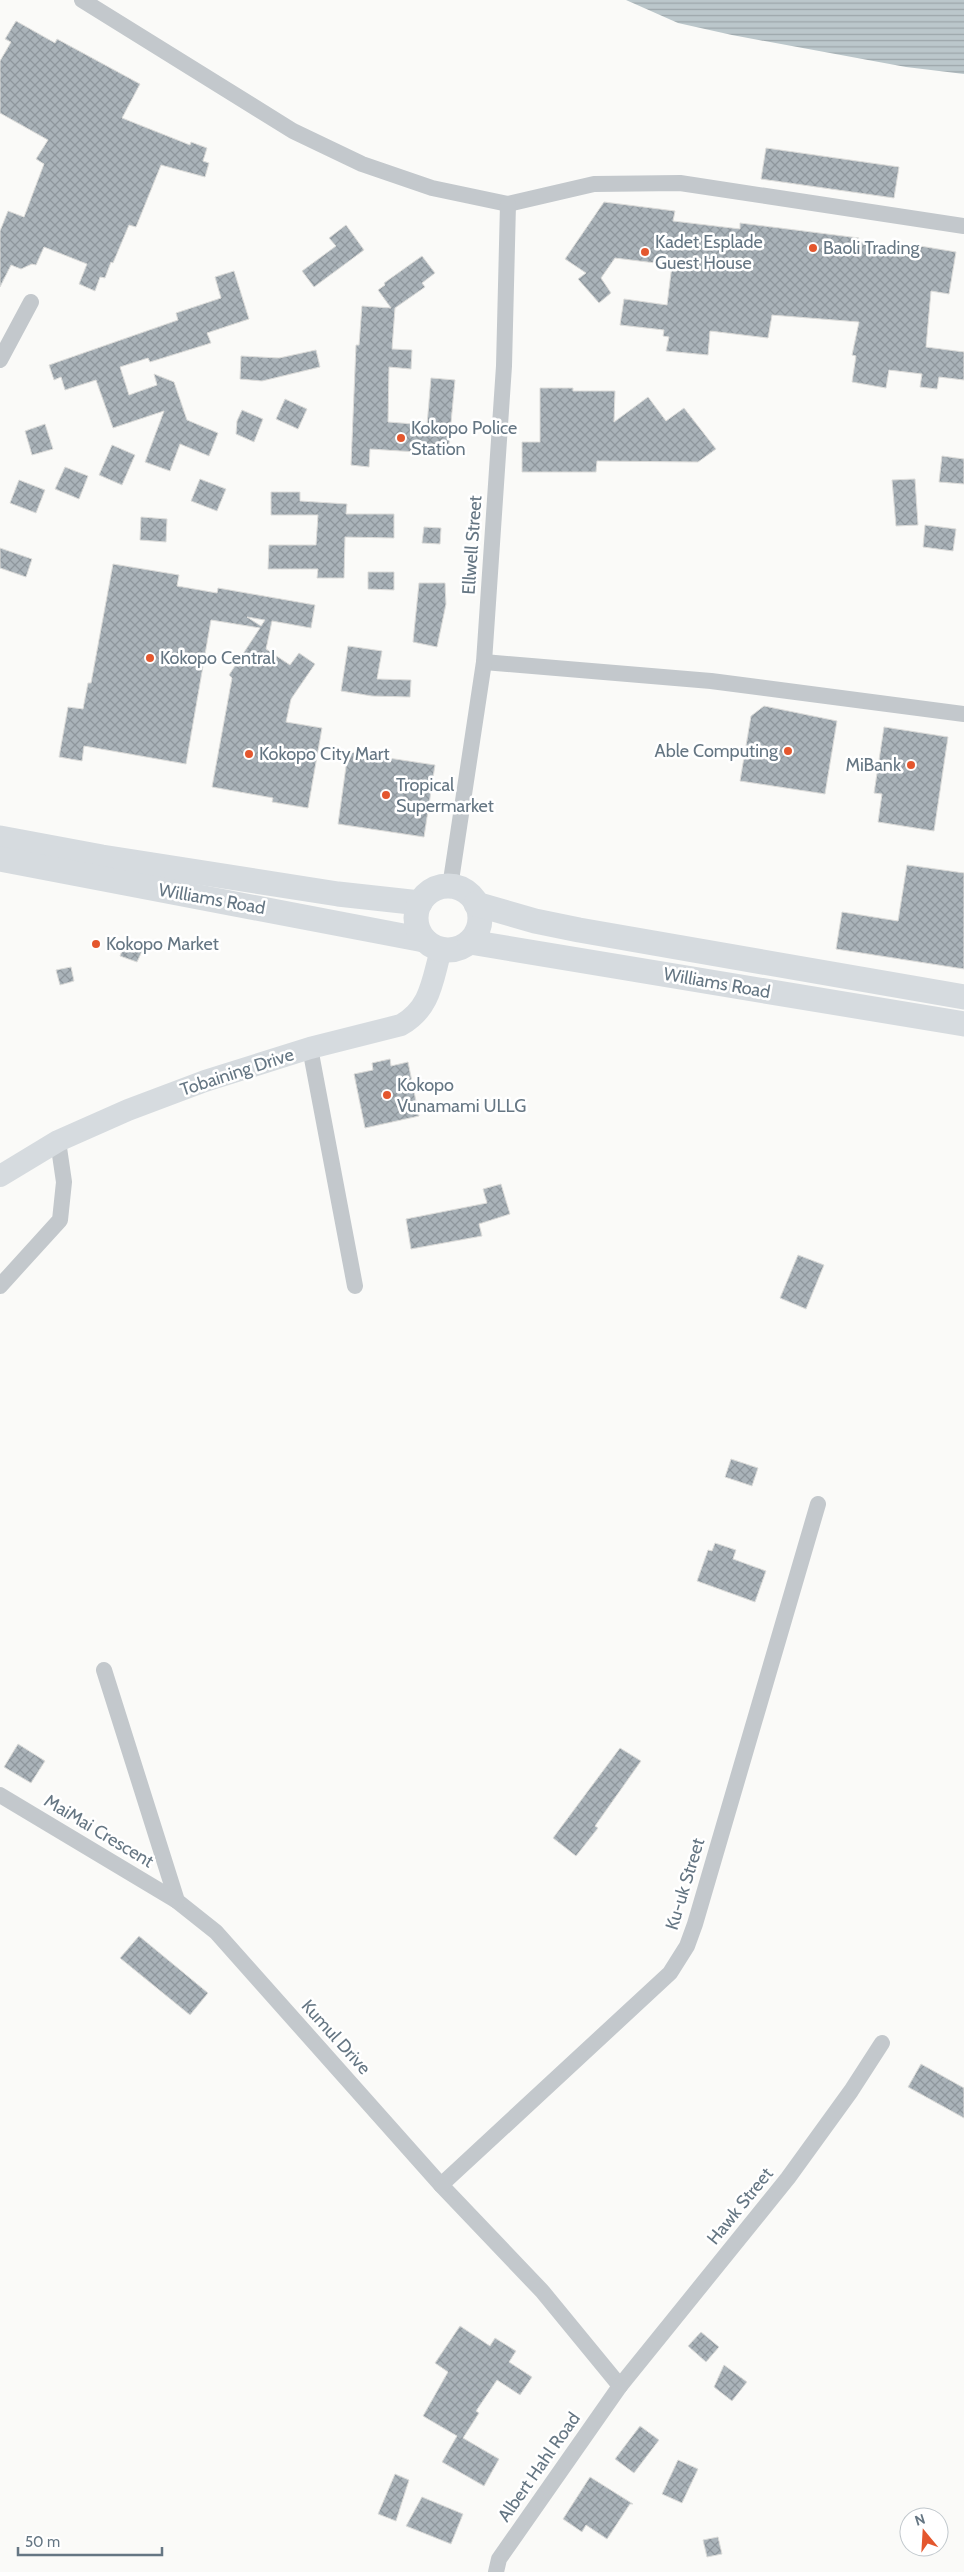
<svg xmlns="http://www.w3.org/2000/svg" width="964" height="2572" font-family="Cabin,sans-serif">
  <defs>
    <pattern id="water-rules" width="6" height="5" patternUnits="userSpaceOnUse" patternTransform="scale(1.25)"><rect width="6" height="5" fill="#bbc7cb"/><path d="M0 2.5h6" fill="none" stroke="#9ca6aa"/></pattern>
    <pattern id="building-cross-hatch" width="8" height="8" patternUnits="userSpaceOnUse" patternTransform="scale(1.25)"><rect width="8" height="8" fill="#aab3b9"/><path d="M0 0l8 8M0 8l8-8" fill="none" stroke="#8e969c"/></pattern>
  </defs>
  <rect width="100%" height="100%" fill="#fafaf8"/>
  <polygon fill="url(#water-rules)" points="626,0 964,0 964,74 906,67 732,35 678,23"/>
  <g fill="url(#building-cross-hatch)" stroke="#dcdcda" fill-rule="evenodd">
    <polygon points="16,21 55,43 57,39 140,84 122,118 190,145 191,142 207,148 203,161 209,163 205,177 161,165 136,227 129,225 113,263 111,262 105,278 100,277 95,291 79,284 87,264 44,247 36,265 32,264 21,269 11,265 0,287 0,231 8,211 24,217 44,164 36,159 48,140 0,113 0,61 11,42 5,39"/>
    <polygon points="766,148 899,167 894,198 761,179"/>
    <polygon points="604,202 675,211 673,221 740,229 740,223 859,238 858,241 919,253 920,246 956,252 949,294 931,291 926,347 964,352 964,380 939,377 937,389 920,387 922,374 889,370 886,388 852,382 856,356 852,355 859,322 772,315 768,338 710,331 708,355 666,351 669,337 663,336 664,330 620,325 624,299 667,305 672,265 615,258 601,278 611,293 599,303 578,279 586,273 565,259"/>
    <polygon points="346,225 364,250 314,287 302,271 336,246 329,238"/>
    <polygon points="422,256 435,273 422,283 425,287 395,308 392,349 412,350 411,369 389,367 388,422 427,425 431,378 455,380 448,454 370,449 369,467 351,465 356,345 359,345 362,306 391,308 378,290 385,285 384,283"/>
    <polygon points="234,271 249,319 207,333 211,343 150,362 148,358 120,367 129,395 157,385 154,374 174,382 187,420 218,433 209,456 180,444 170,471 145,462 164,411 113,428 96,380 65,390 61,377 54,380 49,365 178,320 176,313 221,298 215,277"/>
    <polygon points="316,350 320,367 262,381 240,379 241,356 279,358"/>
    <polygon points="540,388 573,388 573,391 615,391 614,422 648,397 666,421 684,408 716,449 698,462 597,461 596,472 522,472 522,442 540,442"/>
    <polygon points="285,399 307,409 298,429 276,419"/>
    <polygon points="242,410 263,419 254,442 236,434 237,421"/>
    <polygon points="45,424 53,449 32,455 25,431"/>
    <polygon points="112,445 135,455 122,485 99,475"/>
    <polygon points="942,456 964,459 964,484 939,482"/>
    <polygon points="65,467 88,476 79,499 55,489"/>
    <polygon points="200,479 226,489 217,511 191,501"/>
    <polygon points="915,479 918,525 896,526 892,480"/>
    <polygon points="19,480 45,490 36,513 10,503"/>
    <polygon points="271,492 300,492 300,501 347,504 346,514 394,514 394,538 345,537 344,578 317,578 318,569 268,569 269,545 316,545 318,515 271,515"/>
    <polygon points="141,517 167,519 166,542 140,540"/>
    <polygon points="925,525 956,529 953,551 923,547"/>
    <polygon points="424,527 441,528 440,544 422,543"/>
    <polygon points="0,548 32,559 26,577 0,568"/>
    <path d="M113 564 179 575 177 586 217 593 218 588 315 605 311 628 272 621 266 649 290 665 299 653 315 664 291 699 286 722 322 728 308 808 272 802 273 798 212 787 232 678 229 675 260 628 211 620 186 764 84 746 82 761 59 757 68 707 83 709 88 683H91ZM247 617 265 620 261 626Z"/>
    <polygon points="368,572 394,572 394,590 368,589"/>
    <polygon points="419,583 445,583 446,604 437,647 413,642"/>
    <polygon points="348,646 382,651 377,679 411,680 410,697 372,696 341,691"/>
    <polygon points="764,706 837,721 825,794 740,781 751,716"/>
    <polygon points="884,727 948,737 934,831 878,822 882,794 874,793"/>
    <polygon points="348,752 435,765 424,837 338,824"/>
    <polygon points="907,865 964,873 964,969 836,949 842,912 898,921"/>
    <polygon points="126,940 144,947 137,962 120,956"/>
    <polygon points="71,967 74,981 60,985 56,970"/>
    <polygon points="390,1059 391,1066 408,1062 419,1116 365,1128 354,1074 373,1070 372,1063"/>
    <polygon points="501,1184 510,1214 479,1224 482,1236 411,1249 406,1219 487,1203 483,1189"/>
    <polygon points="798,1255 824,1265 806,1309 780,1298"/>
    <polygon points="731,1459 758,1468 752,1486 725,1477"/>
    <polygon points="715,1543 736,1550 733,1559 766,1571 755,1602 697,1581 708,1550 712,1551"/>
    <polygon points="18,1744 45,1761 31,1783 4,1767"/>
    <polygon points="620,1748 641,1761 595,1826 598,1828 576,1856 553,1838"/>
    <polygon points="139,1936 208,1993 190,2015 120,1958"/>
    <polygon points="921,2064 964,2088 964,2118 908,2087"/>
    <polygon points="460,2326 490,2346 495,2338 516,2351 509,2362 532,2377 520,2395 497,2380 476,2411 479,2413 463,2438 499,2459 484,2486 442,2462 457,2436 423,2416 448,2372 435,2363"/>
    <polygon points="701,2332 719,2347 706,2362 688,2346"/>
    <polygon points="724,2365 747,2382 732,2401 714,2387"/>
    <polygon points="640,2426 659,2440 634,2473 615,2459"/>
    <polygon points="678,2460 698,2469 682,2503 662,2494"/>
    <polygon points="395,2474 409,2480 396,2521 378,2514"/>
    <polygon points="590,2477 633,2504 630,2504 607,2539 586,2525 582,2532 563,2519"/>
    <polygon points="422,2497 463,2514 451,2544 406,2526"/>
    <polygon points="718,2537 722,2554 707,2557 703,2540"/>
  </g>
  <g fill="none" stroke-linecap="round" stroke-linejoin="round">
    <g stroke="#c3c8cc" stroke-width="16">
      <polyline points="82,0 293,131 362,164 432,188 508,204 594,184 680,183 964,226"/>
      <polyline points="0,360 31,302"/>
      <polyline points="484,662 711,681 964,714"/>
      <polyline points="450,887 484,662 504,366 508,204"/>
      <polyline points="310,1048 355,1286"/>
      <polyline points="0,1286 60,1220 64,1182 58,1141"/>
      <polyline points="104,1670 177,1901 216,1932 441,2185 542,2291 620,2386"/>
      <polyline points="0,1795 177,1901"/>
      <polyline points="441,2185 670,1973 687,1946 695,1924 818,1504"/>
      <polyline points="496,2572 499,2559 620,2386 788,2178 851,2091 882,2043"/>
    </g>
    <path stroke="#d6dbdf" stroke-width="22" d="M0 1176 58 1141 128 1110 205 1081 310 1048 401 1025C431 1008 432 981 441 950"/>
    <g stroke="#d6dbdf" stroke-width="25">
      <polyline points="0,838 102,857 338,894 420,903"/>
      <polyline points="0,859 424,940"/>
      <circle cx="448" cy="918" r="32"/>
      <polyline points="476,904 535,921 579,930 964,997"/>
      <polyline points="470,942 964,1024"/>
    </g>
  </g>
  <g fill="#e4572e" stroke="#fff" stroke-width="2">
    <circle cx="813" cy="248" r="5"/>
    <circle cx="645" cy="252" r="5"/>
    <circle cx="401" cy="438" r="5"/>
    <circle cx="150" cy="658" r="5"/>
    <circle cx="788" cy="751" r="5"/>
    <circle cx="249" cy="754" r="5"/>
    <circle cx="911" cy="765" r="5"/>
    <circle cx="386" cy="795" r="5"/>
    <circle cx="96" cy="944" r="5"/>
    <circle cx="387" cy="1095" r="5"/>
  </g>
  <g text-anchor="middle" stroke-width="5" stroke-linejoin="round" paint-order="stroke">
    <g font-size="18" fill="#657683" stroke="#fff" text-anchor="start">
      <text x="655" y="248">Kadet Esplade<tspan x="655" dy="21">Guest House</tspan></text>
      <text x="823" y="254">Baoli Trading</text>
      <text x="411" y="434">Kokopo Police<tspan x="411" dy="21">Station</tspan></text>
      <text x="160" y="664">Kokopo Central</text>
      <text x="778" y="757" text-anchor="end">Able Computing</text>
      <text x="259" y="760">Kokopo City Mart</text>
      <text x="901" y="771" text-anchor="end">MiBank</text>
      <text x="396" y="791">Tropical<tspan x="396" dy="21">Supermarket</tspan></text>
      <text x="106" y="950">Kokopo Market</text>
      <text x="397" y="1091">Kokopo<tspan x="397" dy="21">Vunamami ULLG</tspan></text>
    </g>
    <g font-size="18" fill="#657683" stroke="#fff">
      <text transform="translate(472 545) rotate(-86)" y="6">Ellwell Street</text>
      <text transform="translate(212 899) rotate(10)" y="6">Williams Road</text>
      <text transform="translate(717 983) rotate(10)" y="6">Williams Road</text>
      <text transform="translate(237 1072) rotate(-18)" y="6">Tobaining Drive</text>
      <text transform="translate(99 1831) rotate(31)" y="6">MaiMai Crescent</text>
      <text transform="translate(685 1884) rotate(-73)" y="6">Ku-uk Street</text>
      <text transform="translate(336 2037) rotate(48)" y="6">Kumul Drive</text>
      <text transform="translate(740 2206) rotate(-51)" y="6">Hawk Street</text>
      <text transform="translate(539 2467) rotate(-55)" y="6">Albert Hahl Road</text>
    </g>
  </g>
  <g transform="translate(924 2532) rotate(342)"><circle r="24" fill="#ffffff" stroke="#c1c8cd"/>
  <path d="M0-4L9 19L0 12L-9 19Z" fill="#e4572e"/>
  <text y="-8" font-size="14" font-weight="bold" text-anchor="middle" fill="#657683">N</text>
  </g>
  <path d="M18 2547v8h144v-8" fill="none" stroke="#657683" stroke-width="2.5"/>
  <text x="25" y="2547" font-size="15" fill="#657683" stroke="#ffffff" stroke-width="4" paint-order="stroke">50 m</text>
</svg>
